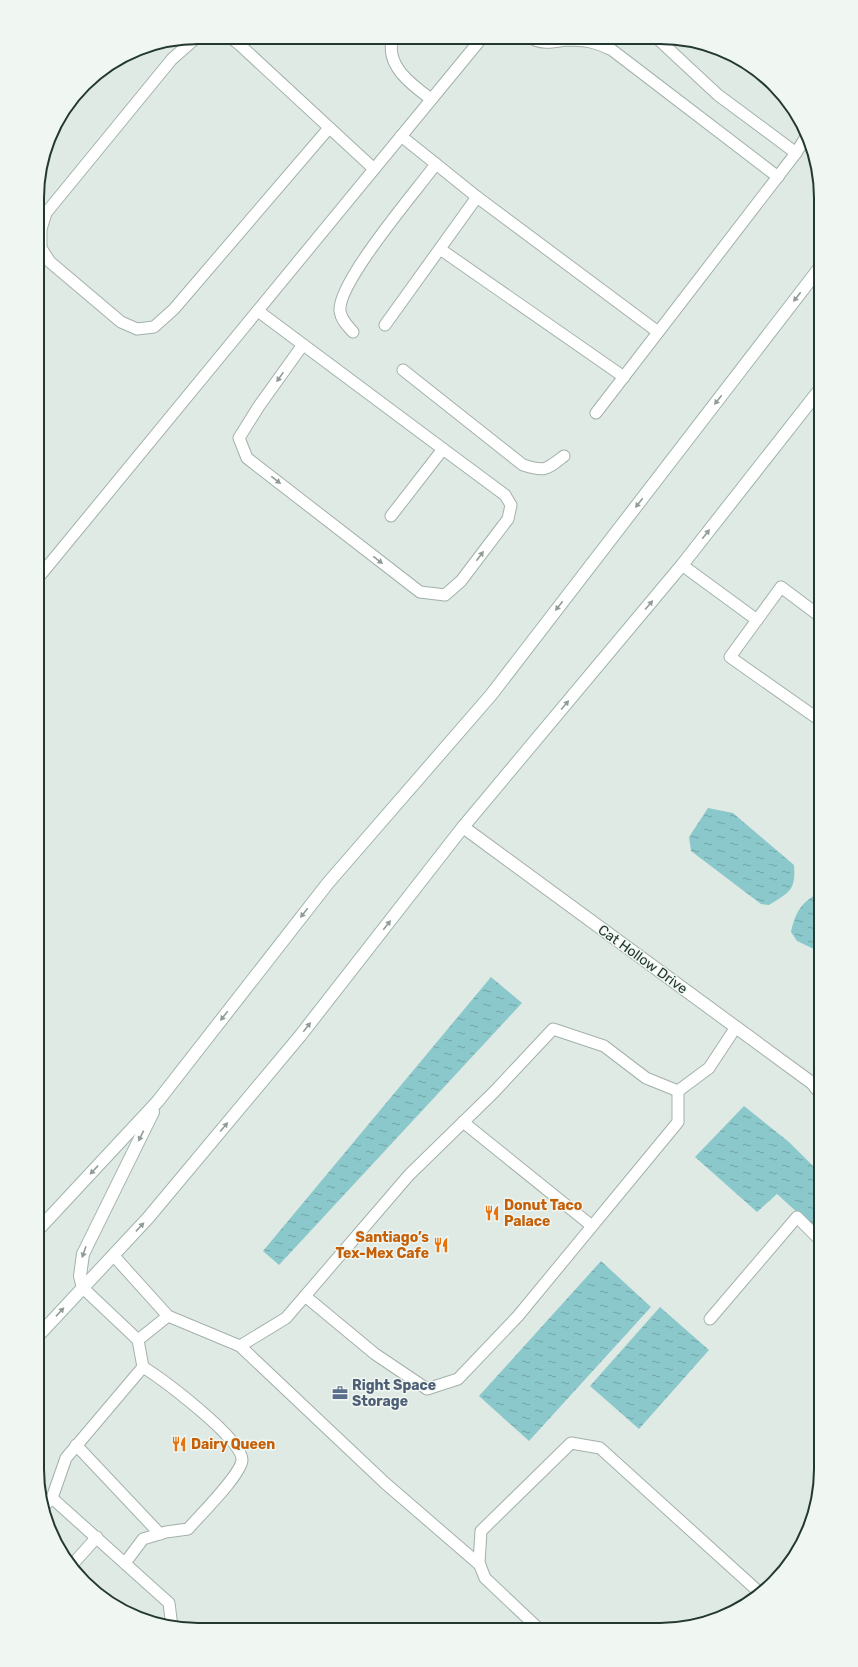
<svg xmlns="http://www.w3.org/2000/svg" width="858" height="1667" font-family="Rubik,sans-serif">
  <defs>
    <pattern id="water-ripples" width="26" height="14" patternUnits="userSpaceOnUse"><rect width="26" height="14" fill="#8bc8cb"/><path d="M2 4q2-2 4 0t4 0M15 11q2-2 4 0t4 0" fill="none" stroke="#71a3a5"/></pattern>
  </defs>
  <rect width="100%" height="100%" fill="#e0eae4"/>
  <g fill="url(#water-ripples)">
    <path d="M708 808 733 813 794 865C796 891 789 892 769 905L761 904 691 851 689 837Z"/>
    <path d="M821 892V950L818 951 797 941 791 932C795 912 802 901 821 892Z"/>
    <polygon points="491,977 522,1003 279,1265 263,1251"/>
    <polygon points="744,1106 789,1142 821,1174 821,1234 777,1194 757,1212 695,1157"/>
    <polygon points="601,1261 651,1307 529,1441 479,1396"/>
    <polygon points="660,1307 709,1350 639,1429 590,1386"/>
  </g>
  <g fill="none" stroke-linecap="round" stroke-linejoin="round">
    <defs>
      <g id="lane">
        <polyline points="197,37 172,59 46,213 41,229 41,248 50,262 121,322 137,329 154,327 174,309 329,128"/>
        <polyline points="230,37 240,45 374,169"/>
        <path d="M393 38C384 65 412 85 431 99"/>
        <path d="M533 39C544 45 556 41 567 40 585 40 597 42 612 50L778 177"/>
        <polyline points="659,40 718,95 796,153 807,135"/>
        <polyline points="436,164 477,197 658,332"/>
        <polyline points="440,249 624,377"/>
        <polyline points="258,311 443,449 391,516"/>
        <polyline points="385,325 477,197"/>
        <path d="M353 332C348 326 341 320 340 311 337 283 416 191 436 164L401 136"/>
        <polyline points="302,346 259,406 239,438 247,458 420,592 445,595 461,581 508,519 511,505 505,495 443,449"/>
        <path d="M403 370 523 465C545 472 546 470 564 456"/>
        <polyline points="596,413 796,153"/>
        <polyline points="682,565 757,620"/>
        <polyline points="38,578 481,39"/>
        <polyline points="821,721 730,657 781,587 821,617"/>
        <polyline points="463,1122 592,1226"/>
        <polyline points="113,1255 168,1316 240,1346 286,1318 409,1175 494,1092 553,1029 604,1046 646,1078 678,1091 709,1068 736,1027"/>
        <polyline points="83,1288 138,1340 143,1367 66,1458 52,1498 169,1603 172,1627"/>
        <polyline points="305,1296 375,1354 427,1389 458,1379 518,1316 678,1122 678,1091"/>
        <polyline points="710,1319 797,1217 821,1241"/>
        <polyline points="138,1340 168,1316"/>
        <polyline points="240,1346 385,1483 480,1565"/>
        <polyline points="76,1445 160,1534"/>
        <polyline points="43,1507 52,1498"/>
        <path d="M125 1563 143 1539 166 1532 188 1529C199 1516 241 1475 242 1460 243 1439 162 1379 143 1367"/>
        <polyline points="71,1566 97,1537"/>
        <polyline points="540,1630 485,1578 479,1563 481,1531 571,1443 600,1448 760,1593"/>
      </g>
      <polyline id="street" points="463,827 812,1083 821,1094"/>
      <g id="secondary">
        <polyline points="37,1231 158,1101 328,883 491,695 821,266"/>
        <polyline points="83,1288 80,1276 83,1254 153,1112"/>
        <polyline points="37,1337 148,1218 300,1036 463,827 682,565 821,388"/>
      </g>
    </defs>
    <use href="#lane" stroke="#a3b1aa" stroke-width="13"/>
    <use href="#street" stroke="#a3b1aa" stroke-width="14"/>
    <use href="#secondary" stroke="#a0b4ab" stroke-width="14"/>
    <use href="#lane" stroke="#fff" stroke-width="11"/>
    <use href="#street" stroke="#fff" stroke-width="12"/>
    <use href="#secondary" stroke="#fff" stroke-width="12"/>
  </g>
  <defs><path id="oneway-solid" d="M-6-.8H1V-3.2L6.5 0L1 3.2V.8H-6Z"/></defs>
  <g fill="#909c98">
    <use href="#oneway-solid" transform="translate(797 297) rotate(128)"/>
    <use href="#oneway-solid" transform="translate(280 377) rotate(125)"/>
    <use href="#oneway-solid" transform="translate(718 400) rotate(128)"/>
    <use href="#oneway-solid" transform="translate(276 480) rotate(38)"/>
    <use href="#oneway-solid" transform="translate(639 503) rotate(128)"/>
    <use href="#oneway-solid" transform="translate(706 534) rotate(-52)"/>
    <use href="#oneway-solid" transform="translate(480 556) rotate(-53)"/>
    <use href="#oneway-solid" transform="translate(378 560) rotate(38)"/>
    <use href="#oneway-solid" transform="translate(649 605) rotate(-50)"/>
    <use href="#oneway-solid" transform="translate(559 606) rotate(128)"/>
    <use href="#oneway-solid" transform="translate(565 705) rotate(-50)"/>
    <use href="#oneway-solid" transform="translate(304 913) rotate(128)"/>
    <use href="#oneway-solid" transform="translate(387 925) rotate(-52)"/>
    <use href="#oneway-solid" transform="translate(224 1016) rotate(128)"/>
    <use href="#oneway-solid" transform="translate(307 1027) rotate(-52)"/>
    <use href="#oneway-solid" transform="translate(224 1127) rotate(-50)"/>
    <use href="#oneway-solid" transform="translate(141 1136) rotate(116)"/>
    <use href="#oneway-solid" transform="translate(94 1170) rotate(133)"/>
    <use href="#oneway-solid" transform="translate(140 1227) rotate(-47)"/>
    <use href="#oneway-solid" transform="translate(84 1252) rotate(109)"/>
    <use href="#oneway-solid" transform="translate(60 1312) rotate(-47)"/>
  </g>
  <defs>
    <symbol id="restaurant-bare" viewBox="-9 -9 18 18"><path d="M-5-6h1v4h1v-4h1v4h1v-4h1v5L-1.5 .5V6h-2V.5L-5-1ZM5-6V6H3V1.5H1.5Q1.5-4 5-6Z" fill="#e8710a" stroke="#f0f6f2" stroke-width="2.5" paint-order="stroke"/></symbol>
    <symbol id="office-bare" viewBox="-9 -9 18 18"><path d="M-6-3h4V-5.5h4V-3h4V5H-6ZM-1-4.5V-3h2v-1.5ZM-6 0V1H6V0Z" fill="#5c6f8a" stroke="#f0f6f2" stroke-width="2.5" paint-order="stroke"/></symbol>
  </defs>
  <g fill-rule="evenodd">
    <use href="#restaurant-bare" x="481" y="1202" width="22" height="22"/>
    <use href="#restaurant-bare" x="430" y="1234" width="22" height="22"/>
    <use href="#office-bare" x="329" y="1382" width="22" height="22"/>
    <use href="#restaurant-bare" x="168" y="1433" width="22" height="22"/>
  </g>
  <g text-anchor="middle" stroke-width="3" stroke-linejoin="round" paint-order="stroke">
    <g font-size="14" fill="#223830" stroke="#f0f6f2">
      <text transform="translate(643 959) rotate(36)" y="5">Cat Hollow Drive</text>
    </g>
    <g font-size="14" font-weight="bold" fill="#c56008" stroke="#f0f6f2" text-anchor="start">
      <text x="504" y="1210">Donut Taco<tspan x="504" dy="16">Palace</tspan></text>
      <text x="429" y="1242" text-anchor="end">Santiago’s<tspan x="429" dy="16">Tex-Mex Cafe</tspan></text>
      <text x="191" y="1449">Dairy Queen</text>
    </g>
    <g font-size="14" font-weight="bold" fill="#4e5e75" stroke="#f0f6f2" text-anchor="start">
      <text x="352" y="1390">Right Space<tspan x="352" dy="16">Storage</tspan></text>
    </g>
  </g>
  <path d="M0 0H858V1667H0ZM198 44H660A154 154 0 0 1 814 198V1469A154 154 0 0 1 660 1623H198A154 154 0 0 1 44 1469V198A154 154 0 0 1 198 44Z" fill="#f0f6f2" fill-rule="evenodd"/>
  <path fill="none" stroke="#223830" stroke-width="2" d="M198 44H660A154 154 0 0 1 814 198V1469A154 154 0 0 1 660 1623H198A154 154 0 0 1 44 1469V198A154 154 0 0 1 198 44Z"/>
</svg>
